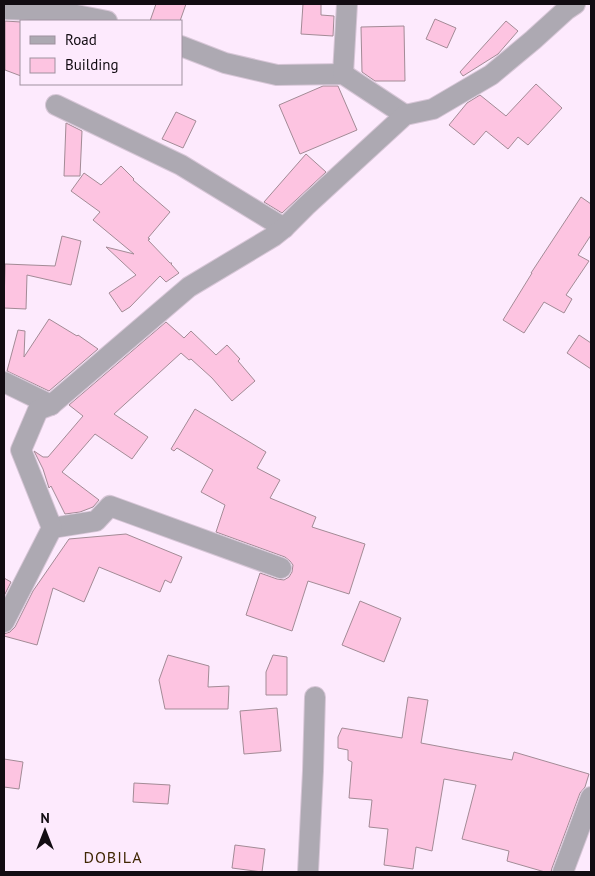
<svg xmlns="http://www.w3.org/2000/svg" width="595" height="876" font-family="'PT Sans',sans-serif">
  <rect width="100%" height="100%" fill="#fdeafd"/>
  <g fill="#fdc4e1" stroke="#a38b96">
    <polygon points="156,4 186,4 180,21 150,21"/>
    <polygon points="303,4 321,4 321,15 334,16 333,36 301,34"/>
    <polygon points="435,19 456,28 447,48 426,39"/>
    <polygon points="5,21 21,22 21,76 5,70"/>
    <polygon points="506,21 518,31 498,54 463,76 460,72"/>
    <polygon points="404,26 405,81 375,81 362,72 361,27"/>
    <polygon points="536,84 562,108 528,145 518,137 508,149 486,131 474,145 449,125 467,103 480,95 506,116"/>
    <polygon points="323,86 338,86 357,130 300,154 279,105"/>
    <polygon points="176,112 196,121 183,148 162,139"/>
    <polygon points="66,123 82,131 80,176 64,176"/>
    <polygon points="306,154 326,172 282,213 264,202"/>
    <polygon points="121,166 134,179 133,180 170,212 148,238 150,239 148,240 170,263 172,263 171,264 179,273 166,282 160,276 130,307 122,312 109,293 136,275 106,247 134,254 93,220 100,212 71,191 84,173 101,185"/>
    <polygon points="581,197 591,204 591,235 578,255 589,261 566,295 572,299 564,313 544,302 524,333 503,320 532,273 531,273"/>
    <polygon points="62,236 81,241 71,285 27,275 26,309 4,308 5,264 55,266"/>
    <polygon points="49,319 77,336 78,335 98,349 49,391 7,371 18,330 25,331 24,357"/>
    <polygon points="166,322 184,338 191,331 216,355 227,345 240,359 238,361 255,381 232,401 212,378 191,359 189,360 181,353 114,414 148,437 132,459 95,434 62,472 99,500 93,507 80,512 65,514 51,486 49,488 43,469 34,451 43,457 48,457 83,416 69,405"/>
    <polygon points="579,335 591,343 591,369 567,353"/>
    <polygon points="195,409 266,452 257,468 280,480 270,498 316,517 312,527 365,544 349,594 308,581 292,631 246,615 260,573 277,579 284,580 289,577 292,572 293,565 290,561 285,557 216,532 225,505 201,492 213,470 177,448 174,451 171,449"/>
    <polygon points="126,534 182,557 171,583 165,580 160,592 99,567 84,602 53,588 37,645 4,636 4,634 10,632 15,627 33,591 69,539"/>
    <polygon points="4,578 11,582 4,596"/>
    <polygon points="360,601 401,618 384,662 342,645"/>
    <polygon points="168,655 209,666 208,687 229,686 228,709 165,709 159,680"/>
    <polygon points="273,655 287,657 287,695 266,695 266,672"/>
    <polygon points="408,697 428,700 421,743 512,760 514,752 589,774 585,787 580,793 552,868 551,872 545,872 507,861 509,851 462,839 476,785 444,779 432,851 416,847 413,869 384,865 388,829 369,827 372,800 349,798 352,762 348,760 348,750 338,748 338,737 342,728 402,738"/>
    <polygon points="277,708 281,751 244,754 240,711"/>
    <polygon points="4,759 23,762 19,789 4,787"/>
    <polygon points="134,783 170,785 168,804 133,802"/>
    <polygon points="235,845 265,849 262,872 232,868"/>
  </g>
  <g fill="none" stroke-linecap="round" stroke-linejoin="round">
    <defs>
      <g id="minor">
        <polyline points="4,9 56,11 107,21"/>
        <polyline points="181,46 225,63 277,75 343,74 405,115"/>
        <polyline points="343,74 347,4"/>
        <polyline points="56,105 181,165 284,228"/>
        <polyline points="4,382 51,405"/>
        <polyline points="52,528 96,521 110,506 281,568"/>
        <polyline points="4,622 52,528 21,450 38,410 51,405 189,287 274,236 284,228 306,206 405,115 433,109 491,75 533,40 566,10 575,4"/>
        <polyline points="308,872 313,771 315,697"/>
        <polyline points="563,872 591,797"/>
      </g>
    </defs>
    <use href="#minor" stroke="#d7c6d7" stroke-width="22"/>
    <use href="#minor" stroke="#ada9b2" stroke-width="20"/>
  </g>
  <g text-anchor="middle" stroke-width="4" stroke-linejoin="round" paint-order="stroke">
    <g font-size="16" letter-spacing="1" fill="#402704" stroke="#fdeafd">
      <text x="113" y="863">DOBILA</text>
    </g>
  </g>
  <rect width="595" height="876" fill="none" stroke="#120c12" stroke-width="10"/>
  <rect x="20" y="20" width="162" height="65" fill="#fdeafd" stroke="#9f919f"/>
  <rect x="30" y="36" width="25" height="8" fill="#ada9b2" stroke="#9f919f"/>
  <text x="65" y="45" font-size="15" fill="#120c12">Road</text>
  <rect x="30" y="58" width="25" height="15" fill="#fdc4e1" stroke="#9f919f"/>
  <text x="65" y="70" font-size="15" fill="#120c12">Building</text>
  <g transform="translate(45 831)" stroke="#fdeafd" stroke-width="4" paint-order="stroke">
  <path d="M0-4L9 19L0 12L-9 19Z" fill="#120c12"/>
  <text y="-8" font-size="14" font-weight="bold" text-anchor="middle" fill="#120c12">N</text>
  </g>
</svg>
